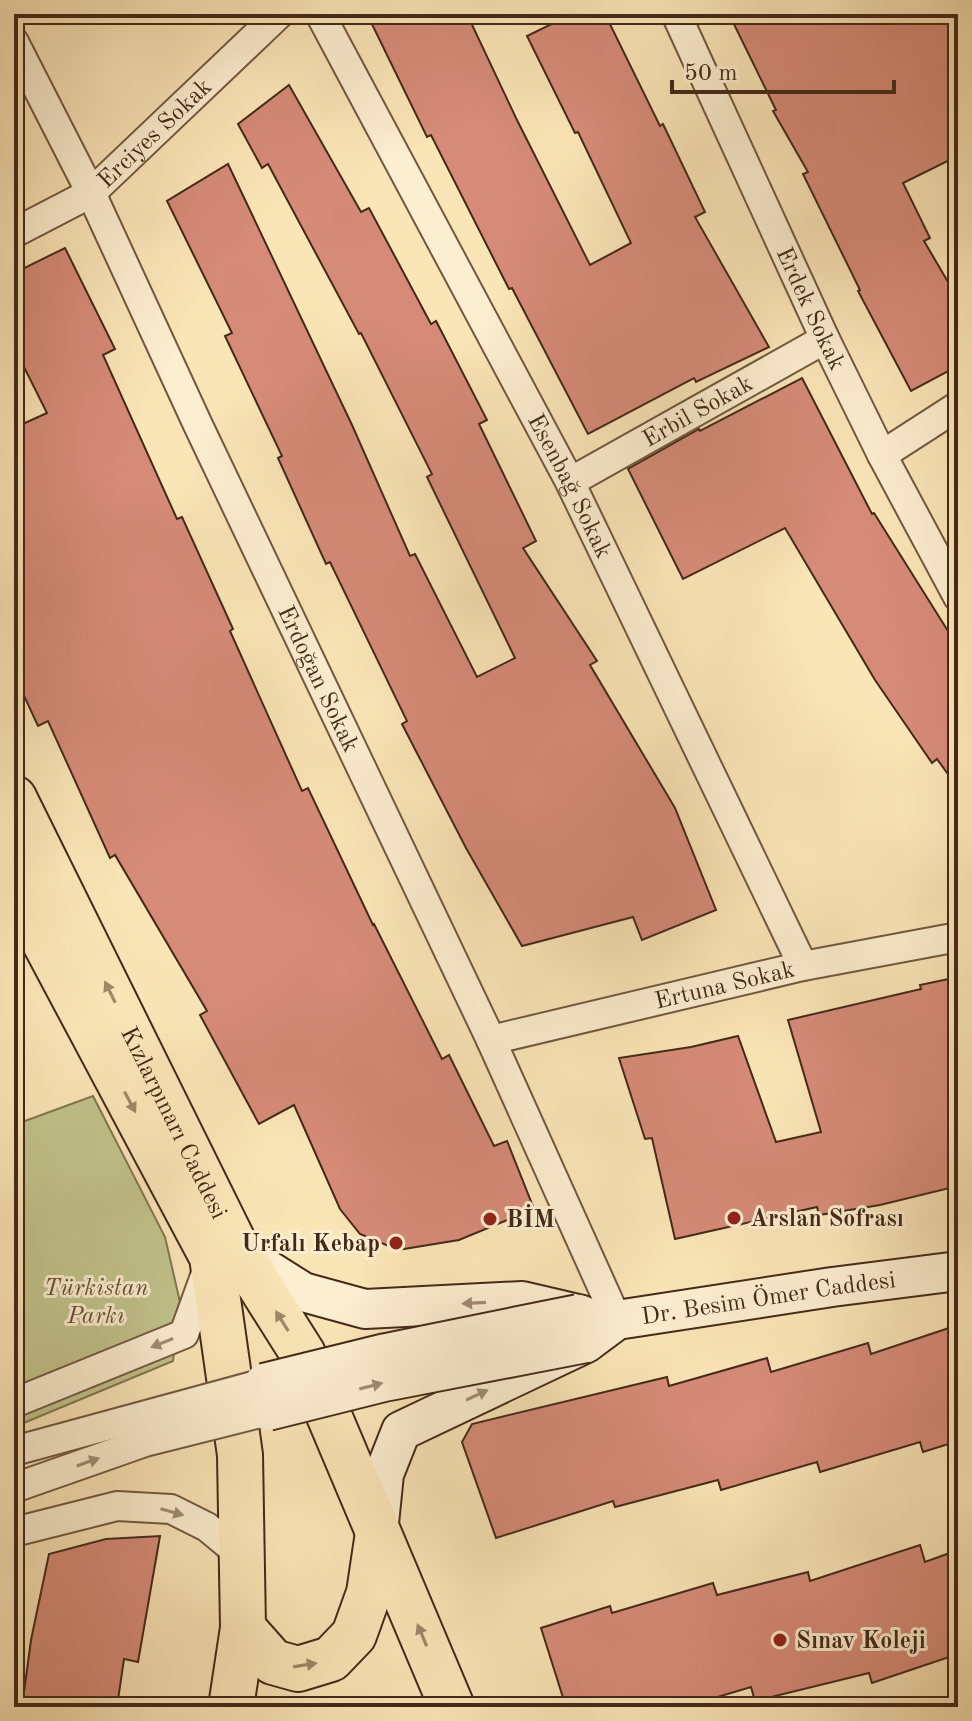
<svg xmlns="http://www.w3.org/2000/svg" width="972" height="1721" font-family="'Old Standard TT',serif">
  <rect width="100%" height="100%" fill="#fae5b7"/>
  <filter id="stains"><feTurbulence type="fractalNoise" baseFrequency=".0025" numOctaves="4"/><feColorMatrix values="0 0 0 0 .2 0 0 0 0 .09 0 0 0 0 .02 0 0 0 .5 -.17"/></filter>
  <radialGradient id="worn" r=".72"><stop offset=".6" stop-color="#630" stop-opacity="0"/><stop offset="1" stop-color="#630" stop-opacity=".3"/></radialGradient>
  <polygon fill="#c2c38c" stroke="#837652" stroke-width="2" points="93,1096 165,1237 180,1302 173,1361 14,1427 14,1125"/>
  <g fill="#d68b78" stroke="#442919" stroke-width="2">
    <polygon points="367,14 467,14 516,118 590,265 631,243 578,132 575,133 527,36 572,14 605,14 660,126 663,124 705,212 695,217 769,347 696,382 694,378 588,434 512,288 509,289 431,135 427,137"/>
    <polygon points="729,14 945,14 958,39 958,156 903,183 930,238 924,241 958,299 958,366 911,391 858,291 860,290 803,174 808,172 773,111 776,110"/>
    <polygon points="289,85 361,212 369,208 431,324 436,321 487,420 479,424 536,541 523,548 597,661 590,665 675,808 716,910 642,940 633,917 522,946 466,848 402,724 407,721 330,562 326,564 278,458 282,456 225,336 232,333 167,201 228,164 352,425 410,556 415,554 477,677 515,658 427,477 432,474 361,333 359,334 268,164 262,168 238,124"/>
    <polygon points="65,248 115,349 103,355 177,519 182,517 233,629 230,631 302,791 308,788 373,925 374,924 442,1059 449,1055 494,1146 507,1141 534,1209 459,1240 398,1250 360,1234 340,1209 294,1105 259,1124 200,1015 207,1011 115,855 110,858 48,721 38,726 14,674 14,428 47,413 14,347 14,273"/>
    <polygon points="802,378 872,514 874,513 958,647 958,788 937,759 932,763 875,680 785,528 683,579 628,469 699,429 700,431"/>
    <polygon points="958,977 958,1186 880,1205 819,1215 817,1207 675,1239 652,1138 645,1139 619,1058 691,1047 738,1036 776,1142 821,1132 788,1020 921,989 920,985"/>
    <polygon points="958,1325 958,1441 923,1452 920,1442 820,1472 817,1462 721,1490 718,1480 615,1507 613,1501 496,1538 462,1442 472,1424 667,1377 669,1386 767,1358 771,1372 868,1343 871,1354"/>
    <polygon points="160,1536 138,1662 124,1659 117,1707 22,1707 31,1640 49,1554 106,1539"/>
    <polygon points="920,1545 925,1562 958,1550 958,1654 872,1683 869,1673 755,1701 751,1687 684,1707 566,1707 541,1628 610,1606 612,1613 713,1583 717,1595 808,1572 810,1581"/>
  </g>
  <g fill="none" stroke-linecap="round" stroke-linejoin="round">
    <defs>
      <g id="minor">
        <path id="s1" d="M320 14 570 482 803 966"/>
        <path id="s2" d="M676 14 825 339 882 455 958 597"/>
        <path id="s3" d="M14 42 91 193 198 425 491 1040 617 1320"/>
        <path id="s4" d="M14 233 91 193 279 14"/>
        <polyline points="882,455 958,406"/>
        <path id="s5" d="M570 482 825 339"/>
        <path id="s6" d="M491 1040 803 966 958 937"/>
        <polyline points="14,1403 184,1334 209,1265"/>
        <polyline points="14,1532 117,1506 171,1509 207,1527 242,1556"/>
      </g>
      <g id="secondary">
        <polyline points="238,1251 303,1292 365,1309 522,1301 582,1315"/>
        <path id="s7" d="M378 1533 384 1474 401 1431 586 1343 617 1320 832 1287 958 1271"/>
      </g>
      <g id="primary">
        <path id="s8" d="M14 798 238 1251 303 1354 452 1707"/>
        <polyline points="14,885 212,1257 240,1455 243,1628 231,1707"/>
        <polyline points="243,1628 273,1662 298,1669 331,1659 354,1635 369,1593 378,1533"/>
      </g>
    </defs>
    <use href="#minor" stroke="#725840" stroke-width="32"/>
    <use href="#secondary" stroke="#442919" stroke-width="42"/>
    <use href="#primary" stroke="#442919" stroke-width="48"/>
    <use href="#minor" stroke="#fceed0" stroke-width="28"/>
    <use href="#secondary" stroke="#fceed0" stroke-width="38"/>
    <use href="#primary" stroke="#fae5b7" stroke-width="44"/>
    <defs>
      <g id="minor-bridge">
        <polyline points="14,1451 264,1383"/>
        <polyline points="14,1488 145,1442 268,1411"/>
      </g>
      <g id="secondary-bridge">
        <polyline points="264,1383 386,1353 578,1314"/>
        <polyline points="268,1411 384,1382 586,1343"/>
      </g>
    </defs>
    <use href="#minor-bridge" stroke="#725840" stroke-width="32" stroke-linecap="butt"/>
    <use href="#secondary-bridge" stroke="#442919" stroke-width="42" stroke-linecap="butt"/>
    <use href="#minor-bridge" stroke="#fceed0" stroke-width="28"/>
    <use href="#secondary-bridge" stroke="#fceed0" stroke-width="38"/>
  </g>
  <defs><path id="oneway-solid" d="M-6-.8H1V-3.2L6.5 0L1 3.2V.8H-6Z" transform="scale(2)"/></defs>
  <g fill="#9f8768">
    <use href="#oneway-solid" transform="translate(110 992) rotate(-116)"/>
    <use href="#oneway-solid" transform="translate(130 1102) rotate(62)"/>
    <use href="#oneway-solid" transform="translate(282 1321) rotate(-122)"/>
    <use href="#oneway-solid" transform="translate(422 1635) rotate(-113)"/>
    <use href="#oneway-solid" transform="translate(305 1665) rotate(-9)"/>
  </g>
  <g fill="#a08c74">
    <use href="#oneway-solid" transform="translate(474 1303) rotate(177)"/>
    <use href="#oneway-solid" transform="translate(162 1343) rotate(158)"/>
    <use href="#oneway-solid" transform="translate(371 1386) rotate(-14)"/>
    <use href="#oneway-solid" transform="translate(477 1395) rotate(-25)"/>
    <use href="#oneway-solid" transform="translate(88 1462) rotate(-19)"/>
    <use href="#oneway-solid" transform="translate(172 1512) rotate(16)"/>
  </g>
  <g fill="#8f2418" stroke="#fceed0" stroke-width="3">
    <circle cx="734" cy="1218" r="8"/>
    <circle cx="490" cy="1219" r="8"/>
    <circle cx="396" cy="1243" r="8"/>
    <circle cx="780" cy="1640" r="8"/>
  </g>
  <g text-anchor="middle" stroke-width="6" stroke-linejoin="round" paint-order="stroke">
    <g font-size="24" fill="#442919" stroke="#fceed0">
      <text dy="8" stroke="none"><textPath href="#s4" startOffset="174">Erciyes Sokak</textPath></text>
      <text dy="8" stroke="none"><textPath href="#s2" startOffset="324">Erdek Sokak</textPath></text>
      <text dy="8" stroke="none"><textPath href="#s5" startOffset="146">Erbil Sokak</textPath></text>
      <text dy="8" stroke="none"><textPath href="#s1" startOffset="534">Esenbağ Sokak</textPath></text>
      <text dy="8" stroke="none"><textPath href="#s3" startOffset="706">Erdoğan Sokak</textPath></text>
      <text dy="8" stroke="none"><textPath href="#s6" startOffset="240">Ertuna Sokak</textPath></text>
      <text dy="8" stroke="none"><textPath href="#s8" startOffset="362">Kızlarpınarı Caddesi</textPath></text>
      <text dy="8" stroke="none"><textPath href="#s7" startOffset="502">Dr. Besim Ömer Caddesi</textPath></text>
    </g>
    <g font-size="24" font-weight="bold" fill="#442919" stroke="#fceed0" text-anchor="start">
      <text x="750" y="1226">Arslan Sofrası</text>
      <text x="506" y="1227">BİM</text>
      <text x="380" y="1251" text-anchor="end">Urfalı Kebap</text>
      <text x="796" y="1648">Sınav Koleji</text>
    </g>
    <g font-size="24" font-style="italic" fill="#645036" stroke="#fceed0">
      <text x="96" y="1295">Türkistan<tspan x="96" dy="28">Parkı</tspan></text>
    </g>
  </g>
  <rect width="972" height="1721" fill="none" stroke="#fae5b7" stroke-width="48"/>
  <rect x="16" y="16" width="940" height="1689" fill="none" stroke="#442919" stroke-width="4"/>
  <rect x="24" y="24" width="924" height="1673" fill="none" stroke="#442919" stroke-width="2"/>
  <path d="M672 80v12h222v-12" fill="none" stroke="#442919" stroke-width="4"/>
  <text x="684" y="80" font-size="24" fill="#442919" stroke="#fceed0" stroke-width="6" paint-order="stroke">50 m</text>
  <rect width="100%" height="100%" filter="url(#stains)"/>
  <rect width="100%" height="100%" fill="url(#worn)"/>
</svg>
